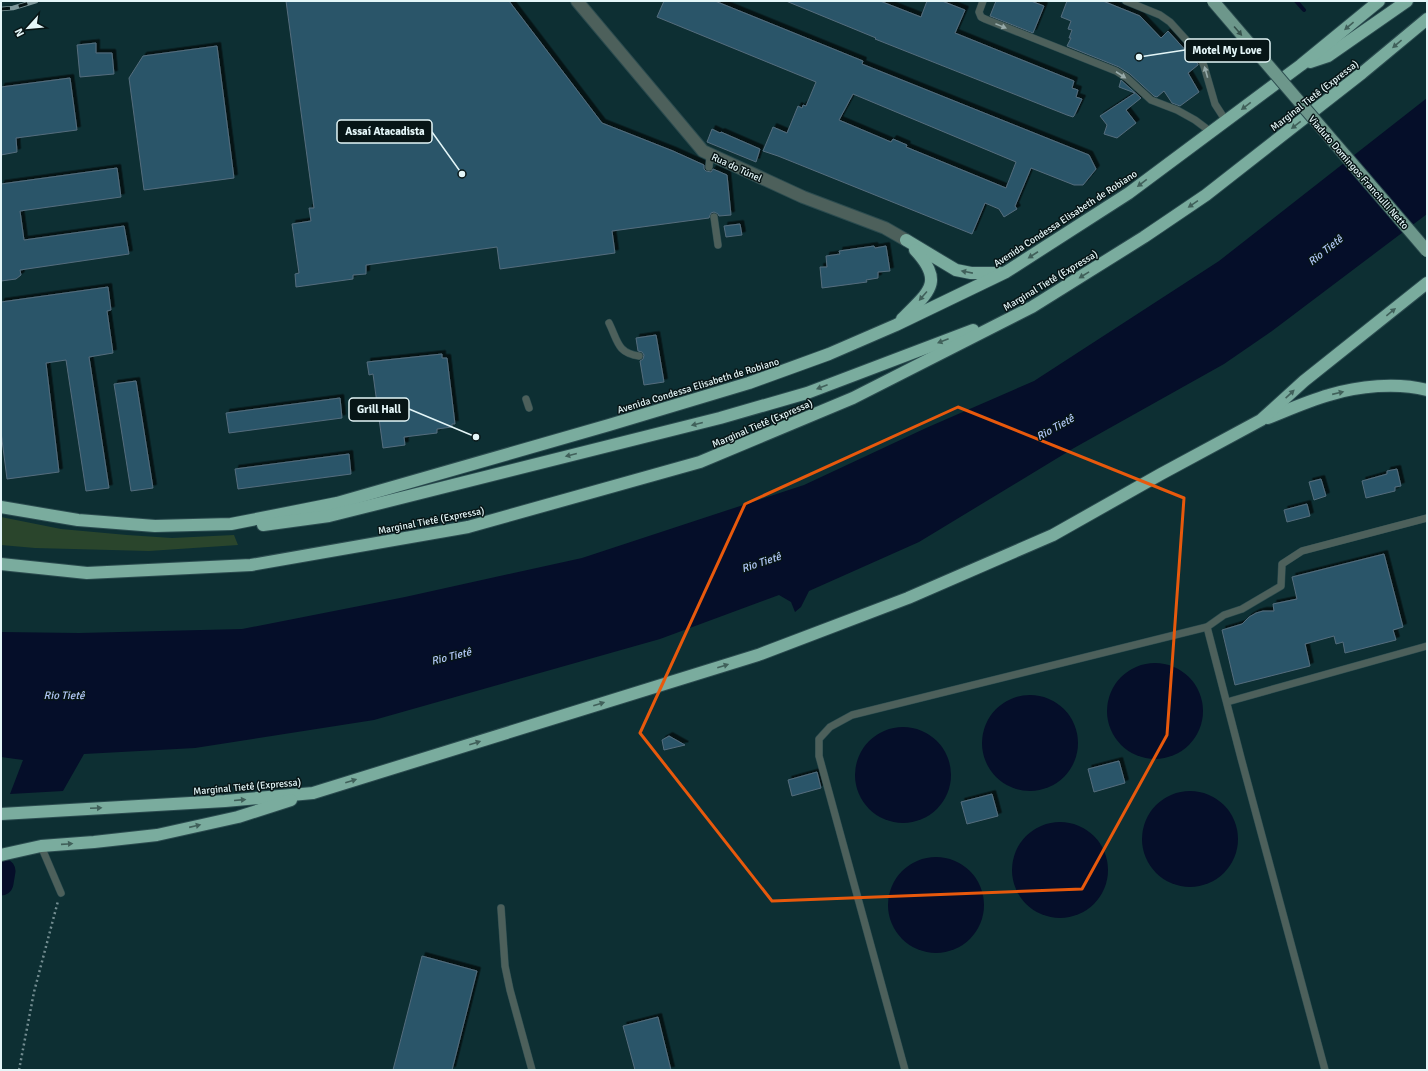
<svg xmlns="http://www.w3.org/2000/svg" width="1428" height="1071" font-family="Signika,sans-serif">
  <defs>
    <filter id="shadow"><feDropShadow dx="3.5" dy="-3.5" stdDeviation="0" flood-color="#0009"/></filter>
  </defs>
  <rect width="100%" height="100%" fill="#0d2f33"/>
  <polygon fill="#2a452c" points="1,517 61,529 127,535 172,538 234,535 238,545 149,551 35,548 1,545"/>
  <g fill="#050e29">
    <polygon points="1427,98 1427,214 1272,331 1224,364 1074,448 919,542 809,591 801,607 795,612 791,602 779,595 660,639 374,720 195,748 84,754 63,791 10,794 23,760 1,757 1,632 79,633 242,629 405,597 582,558 804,485 926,428 1034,381 1219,261"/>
    <circle cx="1155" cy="711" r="48"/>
    <circle cx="1030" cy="743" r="48"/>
    <circle cx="903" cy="775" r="48"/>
    <circle cx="1190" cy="839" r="48"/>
    <circle cx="1060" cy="870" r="48"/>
    <circle cx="936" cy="905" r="48"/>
  </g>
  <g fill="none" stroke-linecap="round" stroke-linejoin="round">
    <polyline stroke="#050e29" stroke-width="4" points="1296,1 1304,10"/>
    <polyline stroke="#050e29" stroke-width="25" points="1,883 3,871"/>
  </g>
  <g fill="#2c5469" stroke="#546d7d" fill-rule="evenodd" filter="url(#shadow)">
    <polygon points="286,1 509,1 602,123 673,151 704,165 704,169 706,171 711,172 713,169 727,175 731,215 719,216 718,214 714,212 711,213 709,218 612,231 615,253 500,269 497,247 366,265 366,274 353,275 353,279 296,287 295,274 299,273 292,224 311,221 309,208 314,208"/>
    <path d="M664 1H715L863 61 862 64 1089 155 1096 169 1083 185H1074L1031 168 1015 206 1017 209 1004 217 999 209 985 203 972 234 778 156 763 151 773 127 787 133 798 106 802 108 803 105 806 106 816 82 657 17ZM853 94 1016 162 1006 188 906 147 907 145 893 139 891 142 839 120Z"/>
    <polygon points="786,1 880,1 921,17 927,1 942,1 965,10 955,33 1074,81 1072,88 1078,90 1076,97 1082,99 1074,116 1073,117 1067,115 875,39 876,38"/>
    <polygon points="996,1 1031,1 1044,6 1033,33 990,16"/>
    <polygon points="1067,1 1103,1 1140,16 1161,38 1168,31 1198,64 1198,65 1188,73 1199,92 1180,106 1172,103 1164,91 1157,97 1154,96 1130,74 1119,67 1067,46 1071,38 1069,38 1072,30 1068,29 1071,21 1061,17"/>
    <polygon points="96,43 96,53 112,53 114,74 80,77 77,45"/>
    <polygon points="217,46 234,178 144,190 129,78 143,56"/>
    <polygon points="70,78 77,130 16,138 17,152 1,155 1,87"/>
    <polygon points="1121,80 1141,98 1126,110 1136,123 1117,138 1104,134 1107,125 1100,116 1135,93 1119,87"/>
    <polygon points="712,129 720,133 721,132 760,149 756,162 707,142"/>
    <polygon points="117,168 121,197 20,211 24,240 124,226 129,254 20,270 21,275 16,279 1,281 1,184"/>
    <polygon points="740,224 742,235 726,237 724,226"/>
    <polygon points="874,246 875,248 886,246 890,271 878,272 878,278 866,280 867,282 822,288 820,267 827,267 826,256 840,254 839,251"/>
    <polygon points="108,287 111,310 107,311 113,353 89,357 109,488 86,491 66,360 46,363 59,472 7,479 1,432 1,302"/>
    <polygon points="656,335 664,382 644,385 640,361 643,359 644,355 642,352 638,351 636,338"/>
    <polygon points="442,354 442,358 447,358 455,424 452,424 452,427 437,429 437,433 404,437 405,445 383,448 373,374 369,375 367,362"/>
    <polygon points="136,381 153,488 131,491 114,384"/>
    <polygon points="340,398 342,418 229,433 226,413"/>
    <polygon points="349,454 351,474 238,489 235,469"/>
    <polygon points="1397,469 1401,486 1395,487 1395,491 1366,498 1362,481 1387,474 1387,471"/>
    <polygon points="1321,479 1326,496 1314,500 1309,482"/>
    <polygon points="1307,504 1310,516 1287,522 1284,510"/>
    <polygon points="1384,554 1403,627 1393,630 1396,640 1345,653 1343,642 1336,644 1334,636 1305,644 1310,666 1235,685 1222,630 1242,624 1249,617 1256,613 1263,611 1274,611 1273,604 1297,599 1292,577"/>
    <polygon points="669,736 685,745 664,750 662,740"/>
    <polygon points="1119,761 1125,783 1094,792 1088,769"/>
    <polygon points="817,772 821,788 792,796 788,780"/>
    <polygon points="992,794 998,816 967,824 961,802"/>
    <polygon points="422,956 477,971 452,1070 393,1070"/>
    <polygon points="658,1017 671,1070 635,1070 623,1026"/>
  </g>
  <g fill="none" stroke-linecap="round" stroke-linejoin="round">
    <defs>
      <g id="lane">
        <polyline points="983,1 979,12 981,17 985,19 1116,71 1127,78 1151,100 1177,110 1195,120 1211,132"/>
        <polyline points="1126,1 1160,15 1170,22 1199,54 1204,66 1215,104 1226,121"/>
        <polyline points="709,167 710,155"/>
        <polyline points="714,217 718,245"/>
        <path d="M609 323C618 341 617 353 639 356"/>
        <polyline points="526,399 529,408"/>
        <polyline points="1207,627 1241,758 1325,1070"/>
        <polyline points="1227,702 1427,646"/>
        <polyline points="41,846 61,893"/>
        <polyline points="501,908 505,966 510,990 532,1070"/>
        <polyline points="905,1070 819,756 819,739 830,727 852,715 1207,627 1224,615 1242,609 1281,586 1282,564 1302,551 1427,518"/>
      </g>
      <polyline id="street" points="577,1 703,151 803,197 885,228 906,240"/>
      <g id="highway">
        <polyline points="1310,62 1328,56 1407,1"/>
        <polyline points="906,240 956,270 971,273 1000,273"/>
        <path d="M902 319C927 293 946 283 915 250"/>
        <path d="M1268 418C1288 410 1308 401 1329 395 1358 386 1397 382 1427 390"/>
        <polyline points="1,507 78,520 155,526 231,524 337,503 609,425 749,383 829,354 896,325 1006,272 1129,193 1301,65 1379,1"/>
        <polyline points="263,525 329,516 720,418 807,393 973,330"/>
        <polyline points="1,564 87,573 251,565 468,527 700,462 853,398 1032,307 1144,237 1206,195 1362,73 1427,19"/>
        <polyline points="1,814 225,801 313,793 758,655 908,598 1053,535 1161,474 1261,420 1304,381 1427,283"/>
        <polyline points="1,855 41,846 94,842 157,835 238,817 291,800"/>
      </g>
    </defs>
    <use href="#lane" stroke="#2b4b4f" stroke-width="8"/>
    <use href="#street" stroke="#2b4b4f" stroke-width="14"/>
    <use href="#highway" stroke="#2b4b4f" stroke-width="14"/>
    <polyline stroke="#738d91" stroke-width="2.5" stroke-dasharray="2 3" stroke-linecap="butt" points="19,1070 34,992 58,901"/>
    <use href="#lane" stroke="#4d605b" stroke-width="7"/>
    <use href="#street" stroke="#4d605b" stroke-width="12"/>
    <use href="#highway" stroke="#7aac9e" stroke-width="12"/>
    <defs>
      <polyline id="rail" points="1,9 13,8 36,1"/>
    </defs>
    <use href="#rail" stroke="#7e989b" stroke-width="4.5"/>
    <use href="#rail" stroke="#071516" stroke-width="3" stroke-dasharray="9" stroke-linecap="butt"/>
    <defs>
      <polyline id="primary-bridge" points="1213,1 1427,251"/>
    </defs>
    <use href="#primary-bridge" stroke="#2b4b4f" stroke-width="14" stroke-linecap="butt"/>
    <use href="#primary-bridge" stroke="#6d978b" stroke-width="12"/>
  </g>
  <defs><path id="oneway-solid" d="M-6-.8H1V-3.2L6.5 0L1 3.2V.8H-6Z"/></defs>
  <g fill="#98abaa">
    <use href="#oneway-solid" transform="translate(1001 26) rotate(22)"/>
    <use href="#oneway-solid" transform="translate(1206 72) rotate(-106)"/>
    <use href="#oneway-solid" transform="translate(1121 75) rotate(33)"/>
  </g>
  <g fill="#40605a">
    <use href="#oneway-solid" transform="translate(1349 26) rotate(140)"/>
    <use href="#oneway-solid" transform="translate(1397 44) rotate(140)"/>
    <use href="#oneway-solid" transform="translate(1246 106) rotate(143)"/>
    <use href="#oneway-solid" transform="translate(1296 125) rotate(142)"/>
    <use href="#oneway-solid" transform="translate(1142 183) rotate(143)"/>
    <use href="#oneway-solid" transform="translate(1193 204) rotate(146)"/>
    <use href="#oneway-solid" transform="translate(1033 255) rotate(147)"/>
    <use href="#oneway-solid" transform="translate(967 272) rotate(-169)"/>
    <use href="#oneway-solid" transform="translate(1084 275) rotate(148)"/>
    <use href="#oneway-solid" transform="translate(923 296) rotate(131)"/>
    <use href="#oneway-solid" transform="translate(1391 312) rotate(-39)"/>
    <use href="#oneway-solid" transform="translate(943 341) rotate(159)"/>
    <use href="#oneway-solid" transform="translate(822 387) rotate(159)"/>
    <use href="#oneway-solid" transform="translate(1338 393) rotate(-13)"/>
    <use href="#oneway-solid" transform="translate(1290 394) rotate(-43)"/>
    <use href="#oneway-solid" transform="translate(697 424) rotate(166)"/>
    <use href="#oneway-solid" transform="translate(571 455) rotate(166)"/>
    <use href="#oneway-solid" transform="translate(723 666) rotate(-17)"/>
    <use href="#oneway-solid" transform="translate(599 704) rotate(-17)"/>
    <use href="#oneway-solid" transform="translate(475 743) rotate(-17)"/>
    <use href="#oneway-solid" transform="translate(351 781) rotate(-17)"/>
    <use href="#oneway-solid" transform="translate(240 800) rotate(-5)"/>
    <use href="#oneway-solid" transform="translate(96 808) rotate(-3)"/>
    <use href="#oneway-solid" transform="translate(195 826) rotate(-13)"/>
    <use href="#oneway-solid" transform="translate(67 844) rotate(-4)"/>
  </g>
  <use fill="#35504b" href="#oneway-solid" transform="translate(1238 31) rotate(49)"/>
  <path fill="none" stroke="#e8590c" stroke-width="3" stroke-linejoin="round" d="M958 407 1184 498 1167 735 1082 889 772 901 640 733 745 504Z"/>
  <g text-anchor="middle" stroke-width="3" stroke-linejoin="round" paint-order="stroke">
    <g font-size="10" fill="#e4f6f8" stroke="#071516">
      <text transform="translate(1314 95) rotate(-38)" y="4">Marginal Tietê (Expressa)</text>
      <text transform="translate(737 167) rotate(25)" y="4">Rua do Túnel</text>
      <text transform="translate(1359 172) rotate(49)" y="4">Viaduto Domingos Franciulli Netto</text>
      <text transform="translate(1065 218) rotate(-33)" y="4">Avenida Condessa Elisabeth de Robiano</text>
      <text transform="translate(1050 280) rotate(-31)" y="4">Marginal Tietê (Expressa)</text>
      <text transform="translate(698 385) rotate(-17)" y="4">Avenida Condessa Elisabeth de Robiano</text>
      <text transform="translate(762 423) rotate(-23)" y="4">Marginal Tietê (Expressa)</text>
      <text transform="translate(431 520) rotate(-11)" y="4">Marginal Tietê (Expressa)</text>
      <text transform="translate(247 786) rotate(-5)" y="4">Marginal Tietê (Expressa)</text>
    </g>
    <g font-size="11" font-style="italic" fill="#b3c9f8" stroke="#071516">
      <text transform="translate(1325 250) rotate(-39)" y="4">Rio Tietê</text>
      <text transform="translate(1055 427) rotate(-29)" y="4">Rio Tietê</text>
      <text transform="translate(761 562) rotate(-19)" y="4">Rio Tietê</text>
      <text transform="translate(451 656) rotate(-14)" y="4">Rio Tietê</text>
      <text x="64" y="699">Rio Tietê</text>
    </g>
  </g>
  <path fill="none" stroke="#e4f6f8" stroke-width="1.5" d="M1139 57L1185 50M462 174L432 132M476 437L409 409"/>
  <g fill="#e4f6f8" stroke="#071516" stroke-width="1.5">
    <circle cx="1139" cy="57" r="4"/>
    <circle cx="462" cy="174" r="4"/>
    <circle cx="476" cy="437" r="4"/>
  </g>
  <g fill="#071516" stroke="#e4f6f8" stroke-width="1.5">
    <rect x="1185" y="39" width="85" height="23" rx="4"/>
    <rect x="337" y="120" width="95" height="23" rx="4"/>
    <rect x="349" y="398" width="60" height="23" rx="4"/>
  </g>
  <g font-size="11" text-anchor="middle" font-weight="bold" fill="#e4f6f8">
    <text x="1227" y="54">Motel My Love</text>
    <text x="385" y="135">Assaí Atacadista</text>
    <text x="379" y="413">Grill Hall</text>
  </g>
  <rect width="1428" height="1071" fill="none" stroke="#e4f6f8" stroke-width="4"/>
  <g transform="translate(28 28) rotate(243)" stroke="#071516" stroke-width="3" paint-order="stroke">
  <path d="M0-3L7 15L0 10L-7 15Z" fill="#e4f6f8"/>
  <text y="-6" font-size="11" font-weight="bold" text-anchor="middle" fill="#e4f6f8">N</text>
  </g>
</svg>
